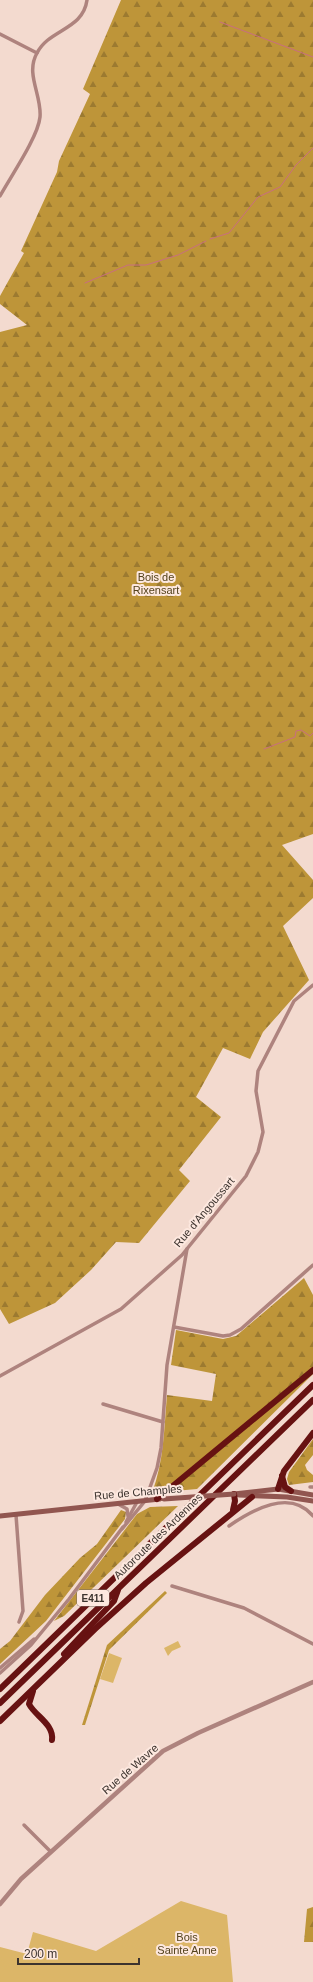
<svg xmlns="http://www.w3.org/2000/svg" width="313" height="1982" font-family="Arial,sans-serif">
  <defs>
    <pattern id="forest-firs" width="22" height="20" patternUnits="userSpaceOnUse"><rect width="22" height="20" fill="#be9539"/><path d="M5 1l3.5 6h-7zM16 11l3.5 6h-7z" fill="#9c7a30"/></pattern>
  </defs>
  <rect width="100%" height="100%" fill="#f3dacf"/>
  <g fill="url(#forest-firs)">
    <polygon points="121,0 313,0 313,834 282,845 313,880 313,898 283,926 309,980 263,1032 250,1059 223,1048 196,1097 221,1117 179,1170 190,1181 139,1243 116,1242 91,1270 55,1303 9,1324 0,1309 0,332 27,325 0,304 0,296 24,253 21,251 57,172 59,161 90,94 83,89"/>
    <path d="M304 1278 313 1295V1374L197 1489 152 1493C164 1461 164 1429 167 1395L212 1401 216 1374 171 1365 176 1330 223 1339 236 1336Z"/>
    <polygon points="313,1439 313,1455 305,1465 307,1470 313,1475 313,1482 289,1485 287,1479 289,1472"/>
    <polygon points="178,1506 64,1616 54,1621 137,1514 150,1507"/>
    <polygon points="121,1510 126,1512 125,1519 46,1621 0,1664 0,1649 10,1641 45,1595 80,1558 97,1544"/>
    <polygon points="165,1591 167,1593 109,1650 85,1725 82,1725 107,1645"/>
    <polygon points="313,1907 313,1942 304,1942 307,1909"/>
  </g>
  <g fill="#dcb668">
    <polygon points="178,1641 181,1647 172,1651 168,1656 164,1648"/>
    <polygon points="109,1653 122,1658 113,1683 100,1679"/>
    <polygon points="181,1901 227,1915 233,1982 0,1982 0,1947 27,1954 33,1932 96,1951"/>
  </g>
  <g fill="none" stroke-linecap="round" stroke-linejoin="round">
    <g stroke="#c96d80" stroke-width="1">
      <polyline points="220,22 313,57"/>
      <polyline points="210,239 229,233 258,197 280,187 296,165 313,148"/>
      <polyline points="85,283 128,265 146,265 178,255 206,241"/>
      <polyline points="264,749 295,737 296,731 301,730 310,736 313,733"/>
    </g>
    <g stroke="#ae837e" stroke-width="3.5">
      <polyline points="0,34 37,53"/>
      <path d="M0 196C11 176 38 137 40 117 42 95 25 74 37 53 49 29 83 30 87 0"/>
      <polyline points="174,1327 223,1336 230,1335 241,1329 313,1265"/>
      <polyline points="0,1376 121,1309 182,1255 246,1176 258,1152 263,1132 256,1091 258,1071 294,1001 313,985"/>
      <polyline points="103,1404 163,1422"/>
      <polyline points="310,1487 313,1487"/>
      <polyline points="118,1504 127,1509 128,1516"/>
      <polyline points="16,1515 23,1611 19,1622"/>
      <polyline points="126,1522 137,1502"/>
      <path d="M229 1526C252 1510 290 1488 313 1516"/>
      <polyline points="122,1529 145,1501 157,1468 161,1448 167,1365 187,1249"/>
      <polyline points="172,1586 244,1608 313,1644"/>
      <polyline points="0,1668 34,1639"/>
      <polyline points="0,1673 31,1645 69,1599 123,1527"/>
      <polyline points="24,1825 51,1852"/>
    </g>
    <polyline stroke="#ae837e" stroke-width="4.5" points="0,1904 21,1879 163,1751 198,1733 313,1682"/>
    <g stroke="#915650" stroke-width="5">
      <polyline points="234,1494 278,1489 313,1495"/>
      <polyline points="239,1495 287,1497 313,1501"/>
      <polyline points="0,1516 160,1499"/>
    </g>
    <g stroke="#671212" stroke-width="6">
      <polyline points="282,1476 285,1487 291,1491"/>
      <polyline points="278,1489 284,1471 313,1433"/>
      <polyline points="157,1499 313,1370"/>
      <polyline points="233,1510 235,1501 234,1494"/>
      <polyline points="64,1654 114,1601 118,1590"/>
      <polyline points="0,1689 313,1385"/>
      <path d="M33 1691 29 1704C35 1716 54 1724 52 1740"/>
      <polyline points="0,1703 313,1400"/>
      <polyline points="0,1721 95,1629 146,1583 252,1497"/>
    </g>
    <polyline stroke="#915650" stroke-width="5" points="164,1499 234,1494"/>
  </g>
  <g text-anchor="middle" stroke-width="4" stroke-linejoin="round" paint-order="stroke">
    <rect fill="#fde8df" stroke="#766963" stroke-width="1" x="77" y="1590" width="32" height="16" rx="3"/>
    <g font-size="10" font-weight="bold" fill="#3c332e">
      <text x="93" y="1602">E411</text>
    </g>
    <g font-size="11" fill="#53421c" stroke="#fde8df">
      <text x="156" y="581">Bois de<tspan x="156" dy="13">Rixensart</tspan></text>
      <text x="187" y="1941">Bois<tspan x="187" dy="13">Sainte Anne</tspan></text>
    </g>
    <g font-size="11" fill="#3c332e" stroke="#fde8df">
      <text transform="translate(204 1212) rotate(-50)" y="4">Rue d'Angoussart</text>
      <text transform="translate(138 1492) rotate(-5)" y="4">Rue de Champles</text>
      <text transform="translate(158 1536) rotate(-44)" y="4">Autoroute des Ardennes</text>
      <text transform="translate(130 1769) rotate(-41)" y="4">Rue de Wavre</text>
    </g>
  </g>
  <path d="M18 1958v6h121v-6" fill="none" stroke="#3c332e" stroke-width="2"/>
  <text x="24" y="1958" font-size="12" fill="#3c332e" stroke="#fde8df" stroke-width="3" paint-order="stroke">200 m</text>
</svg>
